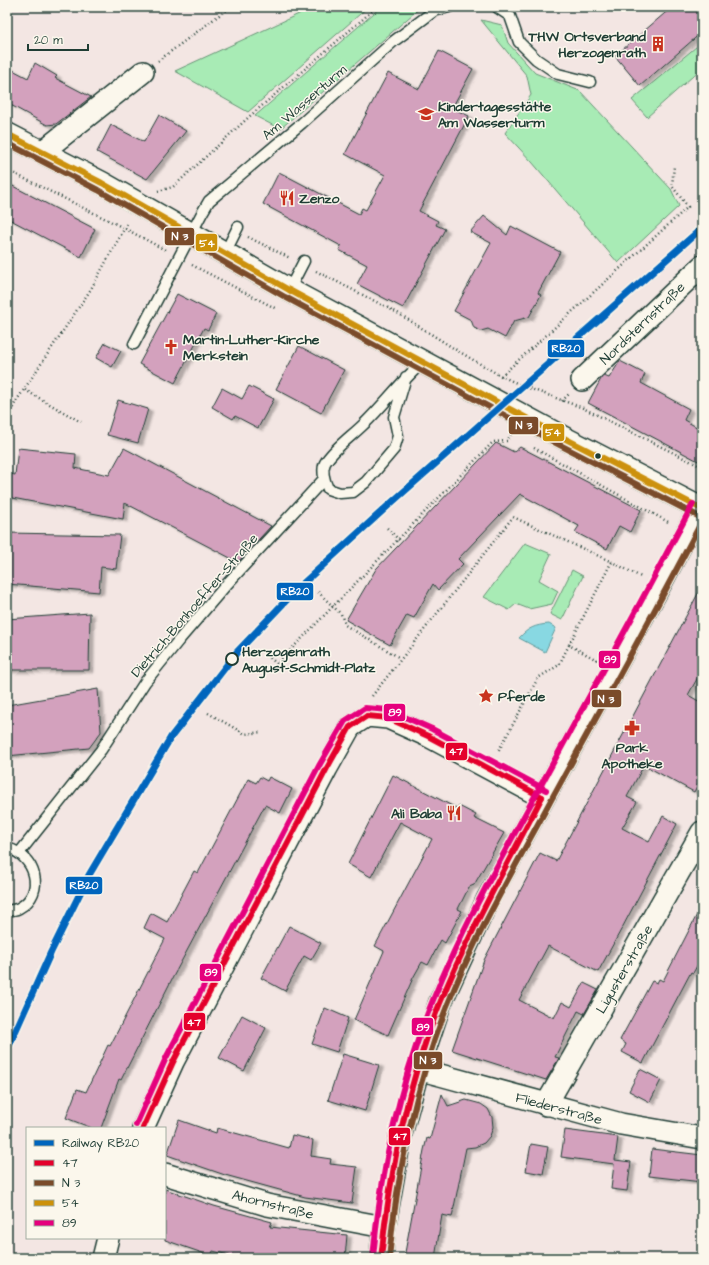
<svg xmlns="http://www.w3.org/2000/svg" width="709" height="1265" font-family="'Architects Daughter',sans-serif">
  <defs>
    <filter id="shadow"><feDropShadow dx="4.5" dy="2.5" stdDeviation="1" flood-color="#0004"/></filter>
  </defs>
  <rect width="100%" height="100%" fill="#f3e6e3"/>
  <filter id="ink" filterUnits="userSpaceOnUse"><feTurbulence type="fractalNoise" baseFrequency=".025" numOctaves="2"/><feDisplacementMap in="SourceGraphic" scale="8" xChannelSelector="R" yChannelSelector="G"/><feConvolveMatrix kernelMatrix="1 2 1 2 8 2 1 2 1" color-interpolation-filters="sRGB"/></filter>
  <g filter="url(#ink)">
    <g fill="#a8ebb5" stroke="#649474">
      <polygon points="314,7 368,7 248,112 175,71"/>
      <polygon points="381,7 421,7 280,129 255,116"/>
      <polygon points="481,20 502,25 508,43 535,73 580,91 671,189 679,206 618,263 532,162 505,133 531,95 527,76"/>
      <polygon points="702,42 702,68 647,117 632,100"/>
      <polygon points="525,543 551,554 539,580 558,591 552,604 529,609 516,604 509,610 484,597"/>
      <polygon points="572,570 583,576 562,620 550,614"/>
    </g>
    <path fill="#88d8e2" stroke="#5e9a9c" d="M549 624 556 628 545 652 519 638C528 628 535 625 549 624Z"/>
    <g fill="#d3a1bd" stroke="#1f3d34" filter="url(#shadow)">
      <polygon points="672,7 702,7 702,32 640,86 615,56"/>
      <polygon points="439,51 473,69 452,108 469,116 419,211 438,221 436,225 445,229 403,308 357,284 367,265 339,250 341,246 263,204 279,172 359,214 362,208 366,210 385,175 345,154 388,73 419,89"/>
      <polygon points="35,63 57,76 55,78 91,97 56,124 47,125 7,103 7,67 28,78"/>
      <polygon points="159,115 186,131 147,179 97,152 111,125 144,142"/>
      <polygon points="7,183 95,229 81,257 7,218"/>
      <polygon points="484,216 507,235 511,226 560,252 538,293 541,295 529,317 514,321 505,338 488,329 481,331 474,328 471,320 454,311 491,243 470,232"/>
      <polygon points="177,294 216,314 208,330 204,328 175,383 139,364"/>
      <polygon points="105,343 121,351 112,367 96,358"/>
      <polygon points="299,346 344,370 321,413 276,389"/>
      <polygon points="620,361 645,374 641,383 689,409 684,420 702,430 702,463 588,403 602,377 604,376 609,378"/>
      <polygon points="249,386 274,399 258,428 235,416 233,419 212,407 222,388 242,399"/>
      <polygon points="118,400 148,409 138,443 107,435"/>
      <polygon points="496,443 514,452 520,447 641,510 630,532 619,526 607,549 575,532 579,526 520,494 458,559 463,564 438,590 433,584 414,618 407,615 390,645 346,620 376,569"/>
      <polygon points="18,448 76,454 75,468 109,475 124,448 271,526 238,562 125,503 123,519 7,497 7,473 15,475"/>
      <polygon points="7,533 120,535 116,569 101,567 99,592 7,584"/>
      <polygon points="702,586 702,670 688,695 702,703 702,776 694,792 644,765 627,797 637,802 622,828 649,842 663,816 677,824 621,930 598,972 548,946 519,1000 554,1018 562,1002 571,1007 584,983 598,990 584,1014 578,1011 555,1057 559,1058 546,1080 452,1050 484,960 540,853 556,861"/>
      <polygon points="90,613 89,670 7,670 7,619"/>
      <polygon points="98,689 101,732 89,748 7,756 7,705"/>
      <polygon points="393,775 458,809 459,806 476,815 474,818 504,833 474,885 469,887 458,909 462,911 445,943 441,940 428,965 422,962 413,978 388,1035 354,1020 384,951 375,946 432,839 400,822 371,877 348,864"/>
      <polygon points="260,777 267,781 269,777 292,789 280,813 265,805 173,977 121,1080 119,1079 101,1128 92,1128 66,1118 77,1089 86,1092 108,1045 110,1046 165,939 144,928 151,913 167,922 194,871 198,873 248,779 256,783"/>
      <polygon points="702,905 702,957 693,973 691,972 643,1063 622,1052 626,1044 620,1040 652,981 657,983 659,979 663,981"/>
      <polygon points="289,926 321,943 311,960 304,956 285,991 261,978"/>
      <polygon points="325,1008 348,1018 337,1052 312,1044"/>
      <polygon points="242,1015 266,1028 244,1071 219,1058"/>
      <polygon points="343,1054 379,1065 365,1111 328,1100"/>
      <polygon points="640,1069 661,1080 650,1102 629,1091"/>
      <polygon points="442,1094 448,1106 466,1100 481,1104 488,1109 492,1117 493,1127 490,1136 484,1143 475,1147 466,1148 452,1217 442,1215 435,1258 404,1258 424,1150 427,1138 430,1139"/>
      <polygon points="179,1120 216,1133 217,1128 289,1148 292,1135 313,1140 311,1156 331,1159 330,1164 357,1167 352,1203 305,1197 225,1175 167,1155"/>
      <polygon points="565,1130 618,1137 615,1160 631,1162 627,1191 611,1189 614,1164 561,1157"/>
      <polygon points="531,1144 548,1147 543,1174 526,1171"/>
      <polygon points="652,1149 702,1155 702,1182 649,1176"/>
      <polygon points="165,1189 214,1206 272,1222 270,1227 347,1235 345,1258 240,1258 213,1251 211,1256 165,1240"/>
    </g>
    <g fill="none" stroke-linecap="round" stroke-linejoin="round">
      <defs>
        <g id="service">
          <polyline points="498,8 510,16 519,42 536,59 558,74 590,82"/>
          <polyline points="225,253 238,227"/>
          <polyline points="289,290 304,261"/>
          <polyline points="134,344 202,213 209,201 302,123 394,41 434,11 449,7"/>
          <path d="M406 377 394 417 398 436 394 449 366 482 353 492 340 493 328 489C325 482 321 471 325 463 334 448 352 436 364 424 385 404 401 381 423 362"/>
          <path d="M7 848C35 855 47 893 19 908 16 910 11 910 7 911"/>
          <polyline points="20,852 101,750 145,682 179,640 227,584 324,479"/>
        </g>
        <g id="minor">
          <polyline points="42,152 143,72"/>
          <polyline points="582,380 702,266"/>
          <polyline points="418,1069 621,1124 702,1138"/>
          <polyline points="546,1105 702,832"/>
          <polyline points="143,1128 173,1062 327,768 350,727 367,716 388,718 428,736 542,797"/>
          <polyline points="165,1174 267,1205 384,1227"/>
          <polyline points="103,1258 108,1238"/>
        </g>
        <polyline id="secondary" points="381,1258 384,1227 400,1136 418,1069 440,1003 488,899 659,586 700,508"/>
        <polyline id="primary" points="7,134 102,183 289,290 560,436 702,509"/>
      </defs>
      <use href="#service" stroke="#1f3d34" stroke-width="13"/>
      <use href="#minor" stroke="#1f3d34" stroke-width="24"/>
      <use href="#secondary" stroke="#1f3d34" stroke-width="25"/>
      <use href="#primary" stroke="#1f3d34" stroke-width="25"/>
      <g stroke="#1f3d34" stroke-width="2.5" stroke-dasharray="1 3" stroke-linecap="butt">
        <polyline points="216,7 222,13"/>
        <polyline points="158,61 222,13 232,7"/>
        <polyline points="7,170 124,228 167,251"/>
        <polyline points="158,191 173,187 250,116 377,7"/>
        <polyline points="248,237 290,258"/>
        <polyline points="192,265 275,308"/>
        <polyline points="316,271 396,312 458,351 501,376 523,386 583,408 702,467"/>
        <polyline points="501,376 688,207 672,186 674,166"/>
        <polyline points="25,390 81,422"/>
        <polyline points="562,401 569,394"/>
        <polyline points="7,423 15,403 91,289 128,222"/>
        <polyline points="534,448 670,523"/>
        <polyline points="387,528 399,540"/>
        <polyline points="318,592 341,614 345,625 400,658"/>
        <polyline points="261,650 277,664 493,442 507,441 512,433"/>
        <polyline points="597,660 569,645 610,565 612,562 641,577"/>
        <polyline points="372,696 513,517 612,562"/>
        <polyline points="208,713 245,734 262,732"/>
        <polyline points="499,750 538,678 559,665 569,645"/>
      </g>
      <use href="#service" stroke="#fbf7ec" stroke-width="10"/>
      <use href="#minor" stroke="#fbf7ec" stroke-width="21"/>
      <use href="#secondary" stroke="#fbf7ec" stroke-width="22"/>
      <use href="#primary" stroke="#fbf7ec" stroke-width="22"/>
      <defs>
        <g id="bus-1">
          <polyline points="367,716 388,718 428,736 542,797"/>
          <polyline points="143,1128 173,1062 327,768 350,727 367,716"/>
          <path d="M381 1258C390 1171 407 1084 440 1003 469 932 507 865 542 797"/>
        </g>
        <g id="bus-2">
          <polyline points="7,143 98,190 285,297 556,443 698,516"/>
          <path d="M389 1258C397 1173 416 1085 447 1006 476 934 515 867 551 800 602 707 653 615 702 521"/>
        </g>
        <polyline id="bus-3" points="7,134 102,183 289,290 560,436 702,509"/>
        <g id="bus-4">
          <polyline points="136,1125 166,1058 320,764 345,721 365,708 389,710 432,729 546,790"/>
          <path d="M373 1257C381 1171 400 1081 433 1000 463 925 503 855 541 785 592 692 643 598 693 504"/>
        </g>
      </defs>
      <use href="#bus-1" stroke="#fbf7ec" stroke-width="9"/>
      <use href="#bus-2" stroke="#fbf7ec" stroke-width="9"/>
      <use href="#bus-3" stroke="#fbf7ec" stroke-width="9"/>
      <use href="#bus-4" stroke="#fbf7ec" stroke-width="9"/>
      <use href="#bus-1" stroke="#e4002b" stroke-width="6"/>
      <use href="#bus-2" stroke="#7a4b2a" stroke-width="6"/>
      <use href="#bus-3" stroke="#cc910a" stroke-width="6"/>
      <use href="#bus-4" stroke="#e5007d" stroke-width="6"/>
      <defs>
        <polyline id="rail-1" points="7,1050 51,952 89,875 171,737 237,652 298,588 390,504 702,228"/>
      </defs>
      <use href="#rail-1" stroke="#fbf7ec" stroke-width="10"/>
      <use href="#rail-1" stroke="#0065bd" stroke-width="7"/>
    </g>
  </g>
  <defs>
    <symbol id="building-bare" viewBox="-9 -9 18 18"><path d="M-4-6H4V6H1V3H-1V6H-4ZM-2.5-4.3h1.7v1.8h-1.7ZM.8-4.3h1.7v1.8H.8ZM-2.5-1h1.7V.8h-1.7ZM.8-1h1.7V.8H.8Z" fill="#c8321e" stroke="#fbf7ec" stroke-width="2.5" paint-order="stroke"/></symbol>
    <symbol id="school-bare" viewBox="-9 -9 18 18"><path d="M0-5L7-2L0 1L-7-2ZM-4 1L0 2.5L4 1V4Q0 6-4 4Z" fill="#c8321e" stroke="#fbf7ec" stroke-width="2.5" paint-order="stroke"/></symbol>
    <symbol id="restaurant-bare" viewBox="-9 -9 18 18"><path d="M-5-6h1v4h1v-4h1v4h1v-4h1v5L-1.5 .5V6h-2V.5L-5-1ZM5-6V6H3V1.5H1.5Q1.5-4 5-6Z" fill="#c8321e" stroke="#fbf7ec" stroke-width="2.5" paint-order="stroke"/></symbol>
    <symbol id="church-bare" viewBox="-9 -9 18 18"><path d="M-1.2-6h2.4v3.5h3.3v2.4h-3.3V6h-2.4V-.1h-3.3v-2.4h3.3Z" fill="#c8321e" stroke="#fbf7ec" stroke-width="2.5" paint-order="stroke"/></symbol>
    <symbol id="sight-bare" viewBox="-9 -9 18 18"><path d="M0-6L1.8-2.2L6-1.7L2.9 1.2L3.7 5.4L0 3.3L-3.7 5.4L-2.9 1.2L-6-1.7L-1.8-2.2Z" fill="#c8321e" stroke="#fbf7ec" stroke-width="2.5" paint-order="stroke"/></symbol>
    <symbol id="pharmacy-bare" viewBox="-9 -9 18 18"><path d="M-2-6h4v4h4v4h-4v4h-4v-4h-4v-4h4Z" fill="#c8321e" stroke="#fbf7ec" stroke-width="2.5" paint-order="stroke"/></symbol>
  </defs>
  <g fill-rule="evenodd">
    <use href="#building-bare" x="647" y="33" width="22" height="22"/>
    <use href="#school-bare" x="415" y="103" width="22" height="22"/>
    <use href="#restaurant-bare" x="276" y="187" width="22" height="22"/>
    <use href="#church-bare" x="160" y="336" width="22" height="22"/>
    <use href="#sight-bare" x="475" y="685" width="22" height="22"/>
    <use href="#pharmacy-bare" x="621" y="717" width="22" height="22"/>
    <use href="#restaurant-bare" x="443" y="802" width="22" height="22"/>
  </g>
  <circle fill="#1f3d34" stroke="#fbf7ec" stroke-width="1.5" cx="598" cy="456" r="3.5"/>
  <circle fill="#fbf7ec" stroke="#1f3d34" stroke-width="2" cx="232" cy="659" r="6"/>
  <g text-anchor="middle" stroke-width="3" stroke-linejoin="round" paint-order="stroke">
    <g font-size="14" font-weight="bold" fill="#1f3d34" stroke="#fbf7ec" text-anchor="start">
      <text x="646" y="41" text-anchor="end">THW Ortsverband<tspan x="646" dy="16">Herzogenrath</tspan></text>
      <text x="438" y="111">Kindertagesstätte<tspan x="438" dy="16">Am Wasserturm</tspan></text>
      <text x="299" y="203">Zenzo</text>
      <text x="183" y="344">Martin-Luther-Kirche<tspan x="183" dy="16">Merkstein</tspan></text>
      <text x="498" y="701">Pferde</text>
      <text x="632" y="752" text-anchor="middle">Park<tspan x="632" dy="16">Apotheke</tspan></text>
      <text x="442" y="818" text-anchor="end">Ali Baba</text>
    </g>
    <g font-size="14" fill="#1f3d34" stroke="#fbf7ec">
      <text transform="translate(304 102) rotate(-41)" y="5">Am Wasserturm</text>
      <text transform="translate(642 323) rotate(-44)" y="5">Nordsternstraße</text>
      <text transform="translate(194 605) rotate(-49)" y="5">Dietrich-Bonhoeffer-Straße</text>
      <text transform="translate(624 969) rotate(-60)" y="5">Ligusterstraße</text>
      <text transform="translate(559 1108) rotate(15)" y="5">Fliederstraße</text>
      <text transform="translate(273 1204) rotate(14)" y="5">Ahornstraße</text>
    </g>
    <g font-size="14" font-weight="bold" fill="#1f3d34" stroke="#fbf7ec" text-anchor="start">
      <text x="242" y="656">Herzogenrath<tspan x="242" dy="16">August-Schmidt-Platz</tspan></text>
    </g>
  </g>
  <g stroke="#fbf7ec" stroke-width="1.5">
    <rect x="164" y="227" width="31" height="19" rx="4" fill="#7a4b2a"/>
    <rect x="195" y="233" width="23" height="19" rx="4" fill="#cc910a"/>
    <rect x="547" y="339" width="38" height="19" rx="4" fill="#0065bd"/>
    <rect x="508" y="416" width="31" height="19" rx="4" fill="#7a4b2a"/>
    <rect x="542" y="423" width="23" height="19" rx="4" fill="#cc910a"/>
    <rect x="276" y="582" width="38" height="19" rx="4" fill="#0065bd"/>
    <rect x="598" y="650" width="23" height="19" rx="4" fill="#e5007d"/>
    <rect x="591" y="689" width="31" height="19" rx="4" fill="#7a4b2a"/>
    <rect x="383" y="703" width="23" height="19" rx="4" fill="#e5007d"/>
    <rect x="445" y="742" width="23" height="19" rx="4" fill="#e4002b"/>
    <rect x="65" y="876" width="38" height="19" rx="4" fill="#0065bd"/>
    <rect x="199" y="963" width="23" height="19" rx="4" fill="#e5007d"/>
    <rect x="183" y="1012" width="23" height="19" rx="4" fill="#e4002b"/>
    <rect x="411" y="1017" width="23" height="19" rx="4" fill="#e5007d"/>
    <rect x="413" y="1051" width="30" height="19" rx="4" fill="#7a4b2a"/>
    <rect x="388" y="1127" width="23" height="19" rx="4" fill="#e4002b"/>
  </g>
  <g font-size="11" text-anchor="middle" font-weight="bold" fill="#fff">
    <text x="180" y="240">N 3</text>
    <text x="207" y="247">54</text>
    <text x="566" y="352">RB20</text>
    <text x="524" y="429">N 3</text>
    <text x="553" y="436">54</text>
    <text x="295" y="595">RB20</text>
    <text x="610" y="663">89</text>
    <text x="606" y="703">N 3</text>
    <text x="395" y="716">89</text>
    <text x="456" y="755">47</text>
    <text x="84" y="889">RB20</text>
    <text x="211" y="976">89</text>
    <text x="194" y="1026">47</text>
    <text x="423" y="1031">89</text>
    <text x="428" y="1064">N 3</text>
    <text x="400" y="1140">47</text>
  </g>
  <rect width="709" height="1265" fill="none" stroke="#fbf7ec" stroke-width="24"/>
  <rect x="12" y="12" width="685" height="1241" fill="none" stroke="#1f3d34" stroke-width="1.5" filter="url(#ink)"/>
  <rect x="26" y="1127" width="140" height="112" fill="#fbf7ec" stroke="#a3ada2"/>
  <rect x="34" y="1140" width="20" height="6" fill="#0065bd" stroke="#a3ada2"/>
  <text x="62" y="1147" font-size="12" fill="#1f3d34">Railway RB20</text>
  <rect x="34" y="1160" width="20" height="6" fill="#e4002b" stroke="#a3ada2"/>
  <text x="62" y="1167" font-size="12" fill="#1f3d34">47</text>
  <rect x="34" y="1180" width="20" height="6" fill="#7a4b2a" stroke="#a3ada2"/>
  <text x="62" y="1187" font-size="12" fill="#1f3d34">N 3</text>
  <rect x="34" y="1200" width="20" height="6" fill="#cc910a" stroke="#a3ada2"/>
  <text x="62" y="1207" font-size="12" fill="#1f3d34">54</text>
  <rect x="34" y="1220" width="20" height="6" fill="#e5007d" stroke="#a3ada2"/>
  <text x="62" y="1227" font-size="12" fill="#1f3d34">89</text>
  <path d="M28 44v6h60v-6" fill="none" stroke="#1f3d34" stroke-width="2"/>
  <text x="34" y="44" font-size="12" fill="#1f3d34" stroke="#fbf7ec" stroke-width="3" paint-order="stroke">20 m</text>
</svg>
